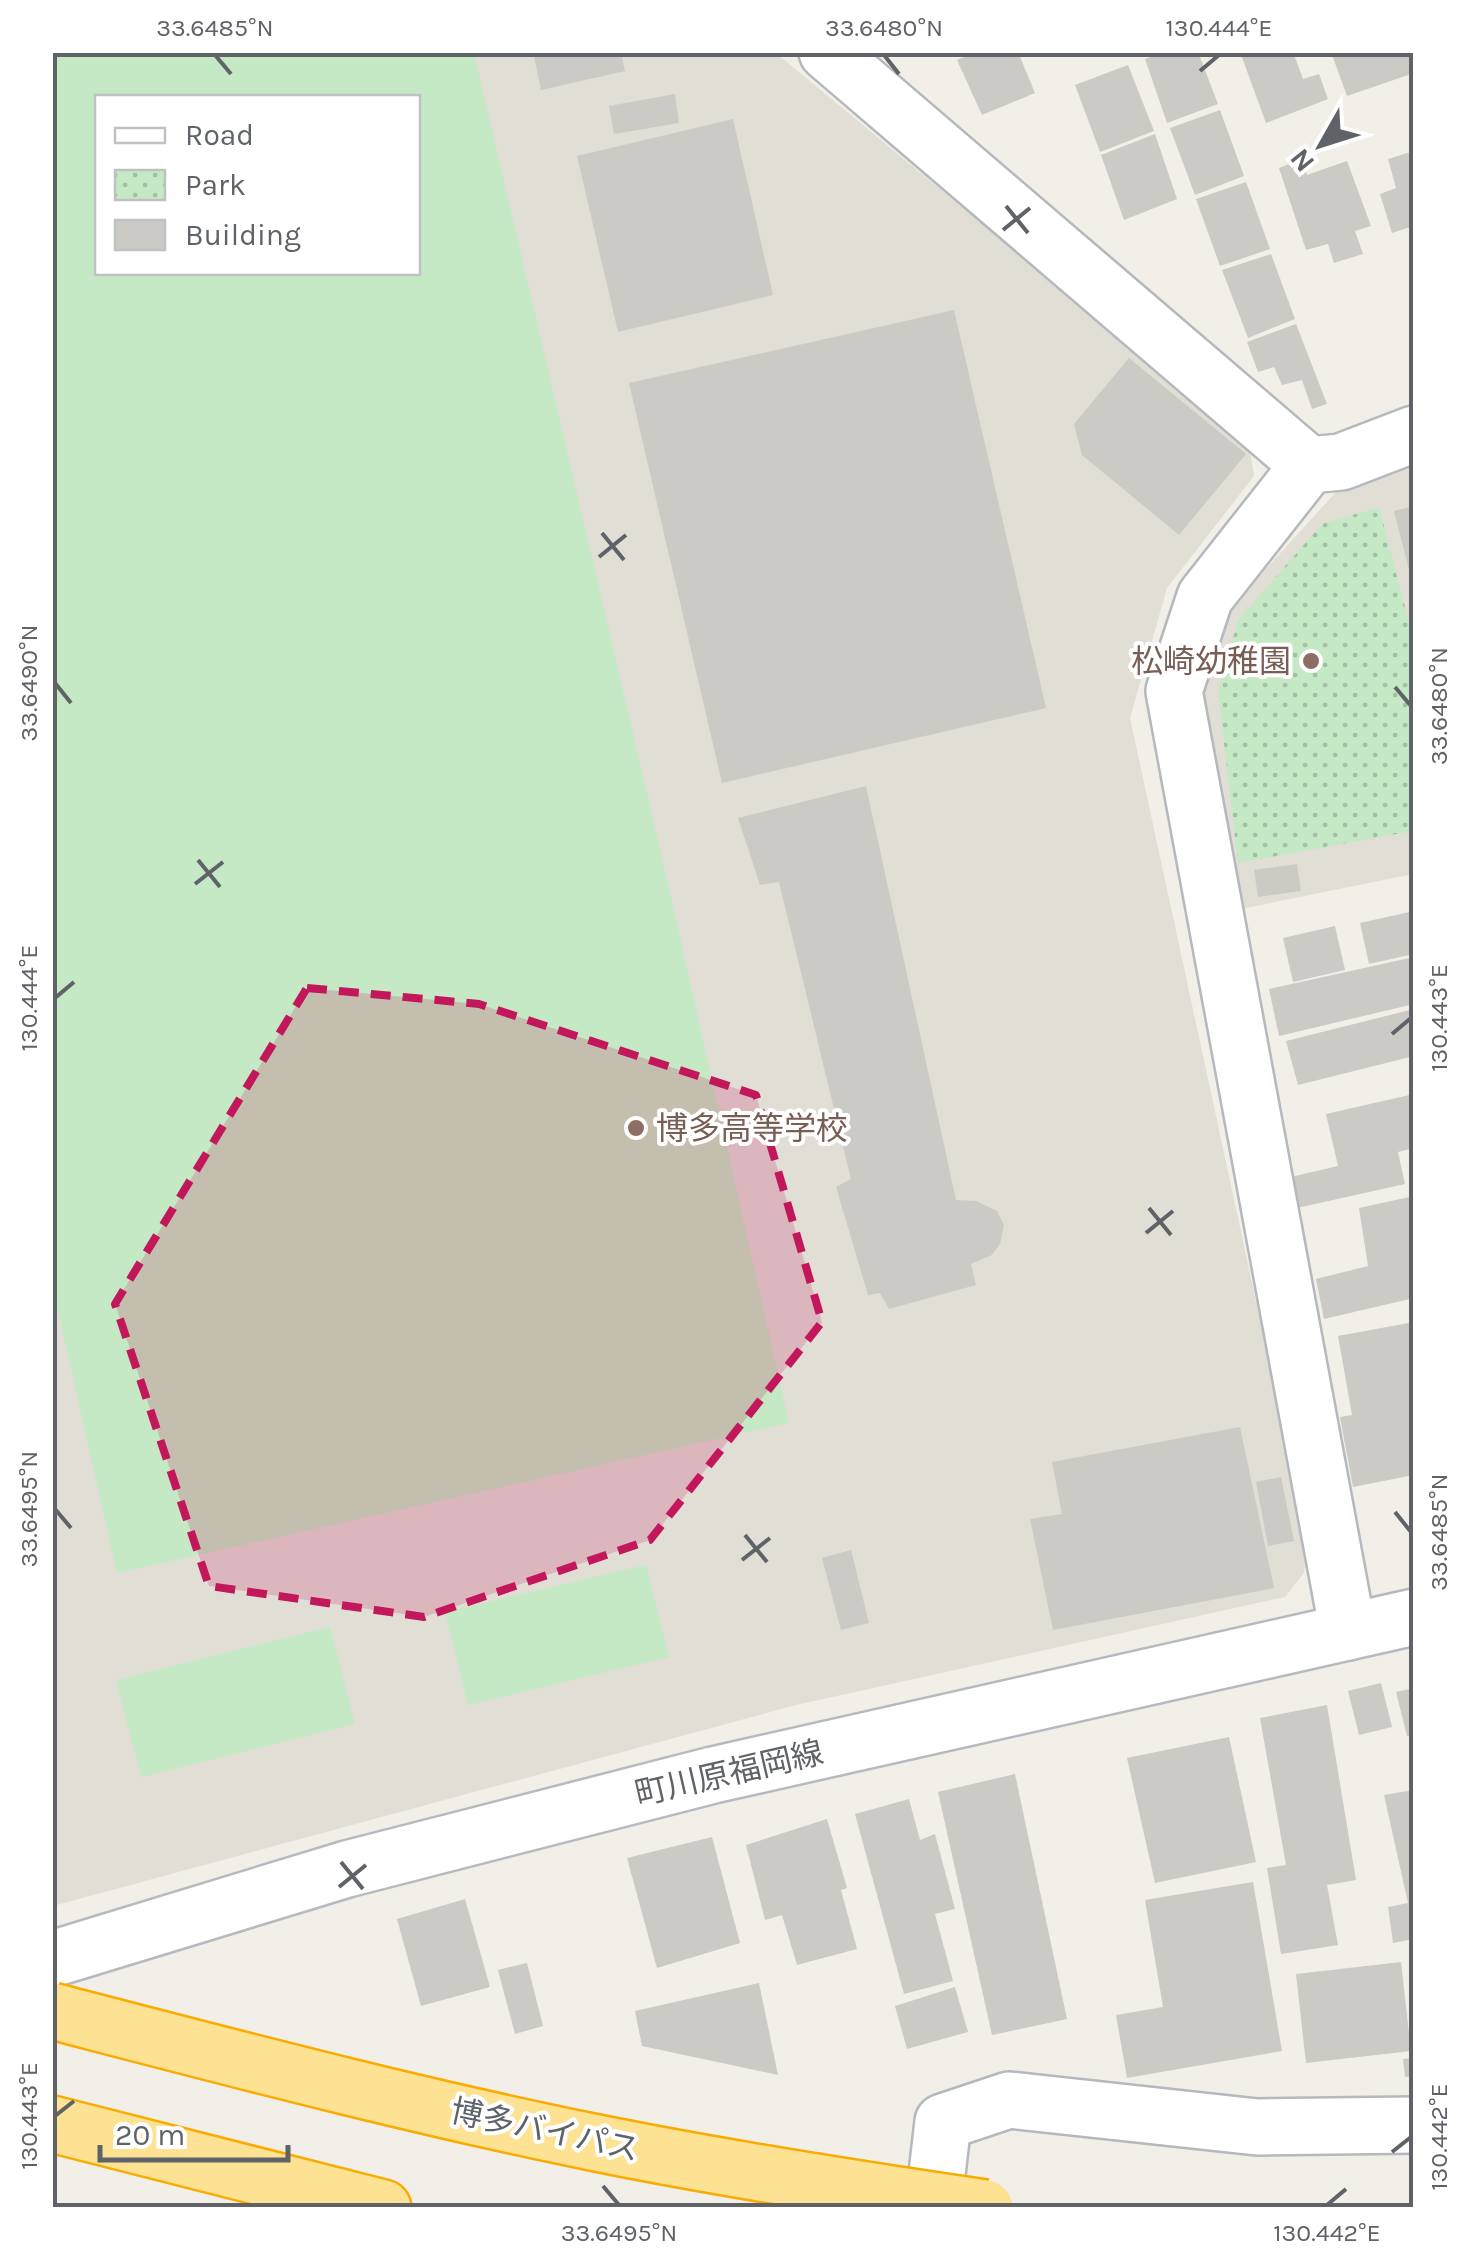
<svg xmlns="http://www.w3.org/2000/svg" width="1466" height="2260" font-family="Karla,'Noto Sans JP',sans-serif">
  <defs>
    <pattern id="park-dots" width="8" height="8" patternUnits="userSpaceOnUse" patternTransform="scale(2.5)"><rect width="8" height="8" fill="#c5e8c5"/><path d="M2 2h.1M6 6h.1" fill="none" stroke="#a3c0a4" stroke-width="1.8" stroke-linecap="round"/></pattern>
  </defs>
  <rect width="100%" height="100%" fill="#f1efe8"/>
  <g fill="#e1ded6" fill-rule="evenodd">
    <path d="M53 53H776L1249 445 1254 476 1167 588 1130 718 1307 1537 1304 1573 1285 1597 796 1705 53 1906ZM98 98H418V272H98Z"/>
    <polygon points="1413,467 1413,874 1241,909 1203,696 1213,627 1336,492"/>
  </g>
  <g fill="#c5e8c5" fill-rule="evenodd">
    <path d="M52 53H474L661 853 789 1423 117 1573 52 1285ZM98 98H418V272H98Z"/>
    <polygon points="646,1565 669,1657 468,1705 445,1612"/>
    <polygon points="330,1627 355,1724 141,1777 116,1680"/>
  </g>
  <polygon fill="url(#park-dots)" points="1379,507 1413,638 1413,831 1238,863 1218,692 1238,620 1322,524"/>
  <g fill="#cccac5">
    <polygon points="533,52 621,52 625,71 541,90"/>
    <polygon points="976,52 1018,52 1035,93 982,115 957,60"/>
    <polygon points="1164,52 1198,52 1218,104 1167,123 1145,59"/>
    <polygon points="1240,52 1293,52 1303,79 1319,74 1328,99 1266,123"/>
    <polygon points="1331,52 1414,52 1414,73 1347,96"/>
    <polygon points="1128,65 1154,131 1100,152 1075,85"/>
    <polygon points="675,94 679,123 614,134 609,106"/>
    <polygon points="1220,110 1244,176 1195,195 1170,128"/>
    <polygon points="733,119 773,295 618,332 577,156"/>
    <polygon points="1155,134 1177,199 1124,220 1101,155"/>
    <polygon points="1414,151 1414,226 1392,233 1380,194 1396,188 1388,159"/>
    <polygon points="1302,159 1307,175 1347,161 1371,226 1355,231 1363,254 1334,263 1328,244 1306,250 1279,168"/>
    <polygon points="1246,182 1270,249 1220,266 1196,199"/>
    <polygon points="1271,254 1295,319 1248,338 1222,270"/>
    <polygon points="954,310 1046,708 722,783 629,383"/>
    <polygon points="1296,324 1327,404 1312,409 1302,380 1282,385 1274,367 1258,372 1247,342"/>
    <polygon points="1129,358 1246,454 1179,535 1082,455 1074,424"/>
    <polygon points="1414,506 1414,580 1412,581 1394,511"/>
    <polygon points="866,786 956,1200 976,1201 997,1211 1004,1225 1000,1244 992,1255 971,1264 976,1285 889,1309 880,1293 868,1295 836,1187 851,1179 779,882 760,885 738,818"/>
    <polygon points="1297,864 1301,891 1258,897 1254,870"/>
    <polygon points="1414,911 1414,954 1369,964 1360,923"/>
    <polygon points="1335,926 1345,970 1293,982 1283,938"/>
    <polygon points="1414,957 1414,1004 1279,1036 1269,989"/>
    <polygon points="1414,1009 1414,1056 1298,1085 1286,1041"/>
    <polygon points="1414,1094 1414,1148 1398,1152 1405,1184 1288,1210 1282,1179 1338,1166 1326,1114"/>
    <polygon points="1414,1196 1414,1298 1324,1319 1316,1279 1368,1266 1359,1208"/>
    <polygon points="1414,1322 1414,1475 1353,1487 1340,1417 1352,1415 1338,1336"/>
    <polygon points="1240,1427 1274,1588 1053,1630 1030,1519 1062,1514 1052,1462"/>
    <polygon points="1281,1477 1294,1541 1268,1546 1256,1482"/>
    <polygon points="851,1550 869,1623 841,1630 822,1558"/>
    <polygon points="1381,1683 1392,1727 1359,1735 1348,1691"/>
    <polygon points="1414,1688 1414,1735 1407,1736 1396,1692"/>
    <polygon points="1327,1705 1356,1880 1327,1885 1338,1945 1281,1954 1267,1868 1286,1865 1260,1718"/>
    <polygon points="1229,1737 1256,1862 1155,1883 1127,1758"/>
    <polygon points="1015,1774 1067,2019 992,2035 938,1792"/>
    <polygon points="1414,1790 1414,1939 1393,1943 1388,1907 1408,1903 1384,1795"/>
    <polygon points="909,1799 920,1840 935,1834 955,1909 935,1914 953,1981 904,1994 855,1814"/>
    <polygon points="827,1819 847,1888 841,1890 857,1949 797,1965 782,1915 765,1920 746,1845"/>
    <polygon points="712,1837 740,1943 657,1968 627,1858"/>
    <polygon points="1253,1882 1282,2051 1127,2078 1116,2015 1163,2007 1145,1900"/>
    <polygon points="465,1899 490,1987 421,2006 397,1919"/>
    <polygon points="1401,1962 1411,2051 1306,2063 1296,1974"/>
    <polygon points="527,1963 543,2026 515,2034 498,1970"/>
    <polygon points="759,1983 778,2075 642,2046 635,2011"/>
    <polygon points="955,1987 968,2032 907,2049 895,2006"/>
    <polygon points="1414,2058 1414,2076 1405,2077 1403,2059"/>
  </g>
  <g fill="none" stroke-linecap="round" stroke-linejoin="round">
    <defs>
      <g id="street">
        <polyline points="827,52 1309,465"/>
        <polyline points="1348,1632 1174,691 1205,597 1309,465 1341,462 1414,434"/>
        <polyline points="933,2208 943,2122 1009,2100 1257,2127 1414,2125"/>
      </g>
      <polyline id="secondary" points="52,1959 347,1869 713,1775 1414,1617"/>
      <polyline id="highway" points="52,2124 383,2208"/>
    </defs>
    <use href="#street" stroke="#b5b8bc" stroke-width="60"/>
    <use href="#secondary" stroke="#b6babf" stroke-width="60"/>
    <use href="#highway" stroke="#f9ab00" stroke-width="60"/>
    <use href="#street" stroke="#fff" stroke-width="55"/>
    <use href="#secondary" stroke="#fff" stroke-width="55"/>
    <use href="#highway" stroke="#fde293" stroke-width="55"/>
    <defs>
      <path id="highway-bridge" d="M52 2011C233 2058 414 2106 597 2143 725 2169 855 2189 985 2208"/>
    </defs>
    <use href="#highway-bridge" stroke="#f9ab00" stroke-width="60" stroke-linecap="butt"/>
    <use href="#highway-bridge" stroke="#fde293" stroke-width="55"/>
  </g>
  <path fill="#c2185b" fill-opacity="0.2" stroke="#c2185b" stroke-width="8" stroke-dasharray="20 12" stroke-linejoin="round" d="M307 988 479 1004 756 1095 822 1322 650 1540 424 1617 209 1586 115 1304Z"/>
  <path fill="none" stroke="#5f6368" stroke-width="4" d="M215 55 231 74M884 55 899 74M1200 71 1219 55M1006 206 1028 233M1003 230 1030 208M602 533 624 560M599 557 626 535M55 683 71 703M1395 687 1411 706M198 860 220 887M195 884 223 862M55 998 74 982M1392 1034 1411 1018M1149 1208 1171 1235M1146 1233 1173 1211M55 1509 71 1528M1395 1512 1411 1532M745 1535 767 1562M742 1560 770 1538M341 1862 363 1889M339 1887 366 1865M55 2116 74 2101M1392 2152 1411 2137M603 2186 619 2205M1327 2205 1346 2189"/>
  <g fill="#8d6e63" stroke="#fff" stroke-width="4">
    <circle cx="1311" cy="661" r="10"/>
    <circle cx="636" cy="1128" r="10"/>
  </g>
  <g text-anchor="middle" stroke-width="8" stroke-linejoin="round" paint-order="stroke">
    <g font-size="32" fill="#785e54" stroke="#fff" text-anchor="end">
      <text x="1291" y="672">松崎幼稚園</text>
      <text x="656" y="1139" text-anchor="start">博多高等学校</text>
    </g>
    <g font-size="32" fill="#5f6368" stroke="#fff">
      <text transform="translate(729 1773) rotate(-13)" y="11">町川原福岡線</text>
      <text transform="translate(545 2130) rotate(12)" y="11">博多バイパス</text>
    </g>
  </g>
  <rect width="1466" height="2260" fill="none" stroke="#ffffff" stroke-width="110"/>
  <rect x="95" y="95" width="325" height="180" fill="#ffffff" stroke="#bfc1c3" stroke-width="2.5"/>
  <rect x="115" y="128" width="50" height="15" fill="#ffffff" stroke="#bfc1c3" stroke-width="2.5"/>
  <text x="185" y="145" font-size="30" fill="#5f6368">Road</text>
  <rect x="115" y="170" width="50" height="30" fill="url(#park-dots)" stroke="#bfc1c3" stroke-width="2.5"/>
  <text x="185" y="195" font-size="30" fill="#5f6368">Park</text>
  <rect x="115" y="220" width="50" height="30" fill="#cccac5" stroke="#bfc1c3" stroke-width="2.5"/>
  <text x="185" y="245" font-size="30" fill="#5f6368">Building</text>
  <g transform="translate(1321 145) rotate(231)" stroke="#ffffff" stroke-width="8" paint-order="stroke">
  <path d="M0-8L18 38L0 25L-18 38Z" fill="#5f6368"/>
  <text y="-15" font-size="28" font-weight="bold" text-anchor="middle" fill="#5f6368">N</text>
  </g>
  <path d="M100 2145v15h188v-15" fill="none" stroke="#5f6368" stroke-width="5"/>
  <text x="115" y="2145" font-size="30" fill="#5f6368" stroke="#ffffff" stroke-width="8" paint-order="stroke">20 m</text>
  <rect x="55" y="55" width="1356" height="2150" fill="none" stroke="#5f6368" stroke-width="4"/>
  <g font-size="25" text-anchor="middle" fill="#5f6368">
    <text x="215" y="36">33.6485°N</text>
    <text x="884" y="36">33.6480°N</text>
    <text x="1219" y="36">130.444°E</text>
    <text transform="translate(28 683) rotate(-90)" y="9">33.6490°N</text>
    <text transform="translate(1438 706) rotate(-90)" y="9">33.6480°N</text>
    <text transform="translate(28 998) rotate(-90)" y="9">130.444°E</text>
    <text transform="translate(1438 1018) rotate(-90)" y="9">130.443°E</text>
    <text transform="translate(28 1509) rotate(-90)" y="9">33.6495°N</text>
    <text transform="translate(1438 1532) rotate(-90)" y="9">33.6485°N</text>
    <text transform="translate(28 2116) rotate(-90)" y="9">130.443°E</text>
    <text transform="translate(1438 2137) rotate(-90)" y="9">130.442°E</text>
    <text x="619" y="2241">33.6495°N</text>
    <text x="1327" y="2241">130.442°E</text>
  </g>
</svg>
